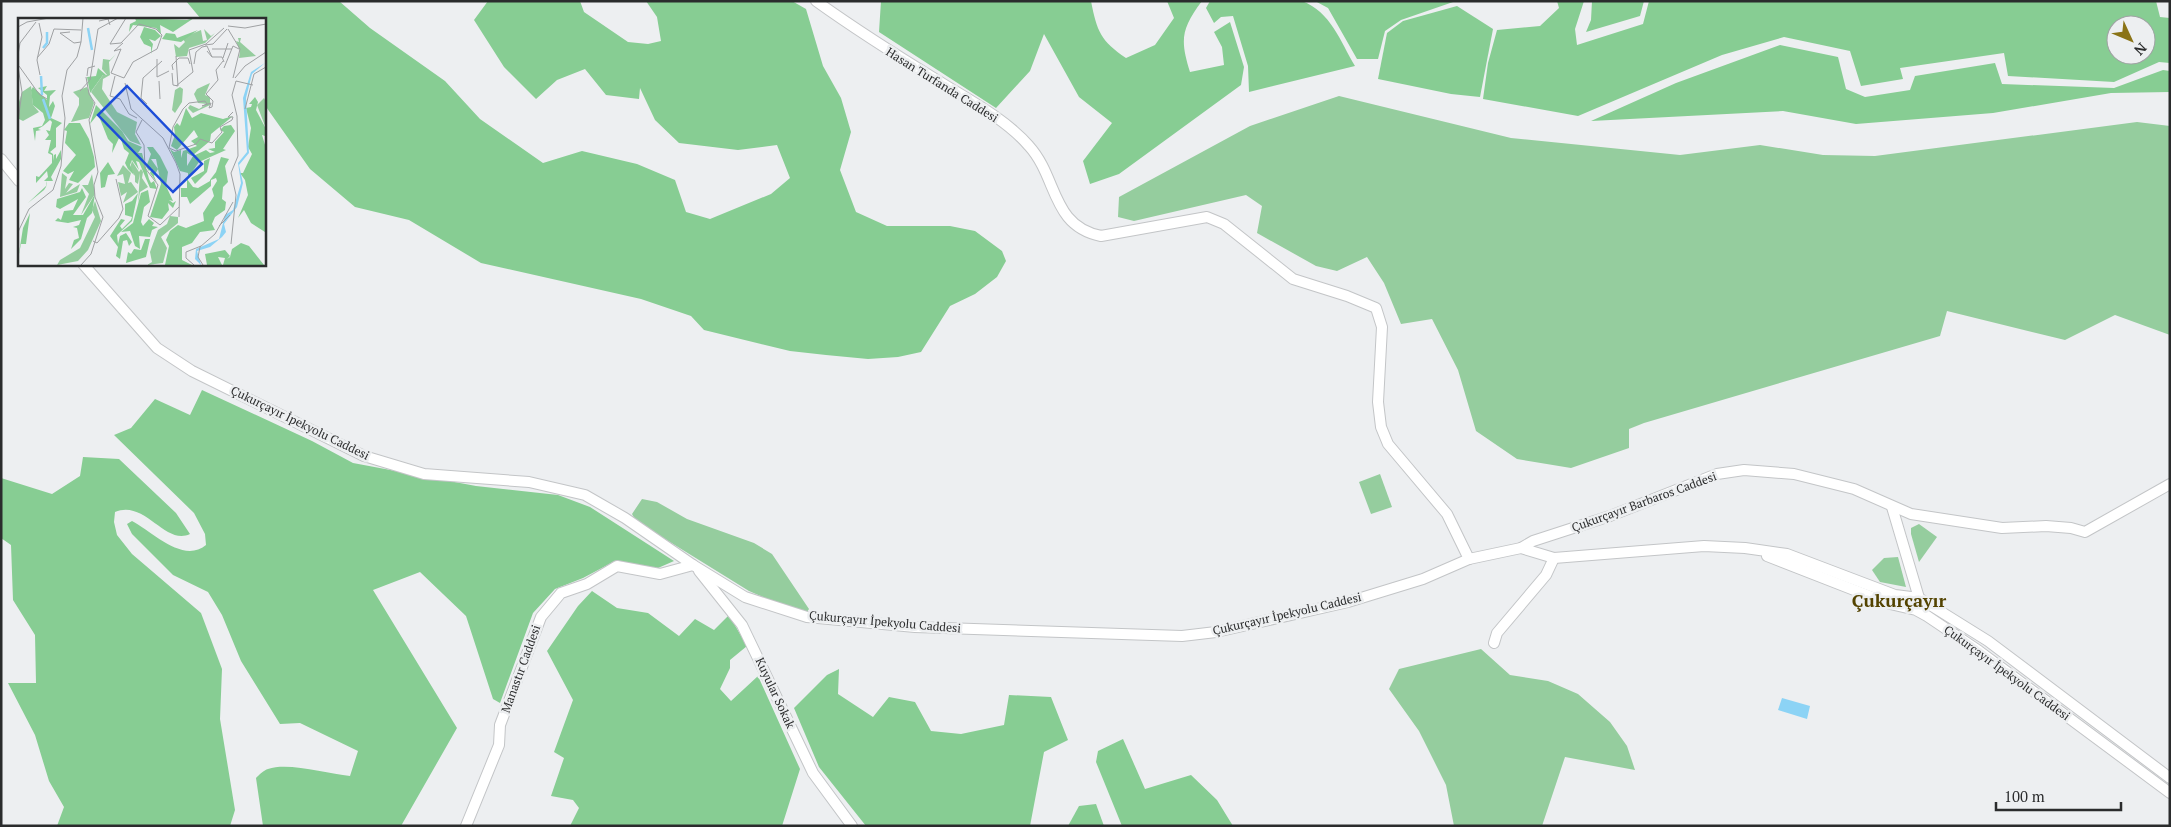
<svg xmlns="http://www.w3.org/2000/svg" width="2171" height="827" font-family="'PT Serif',serif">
  <rect width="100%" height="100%" fill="#edeff1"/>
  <g fill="#95cd9e">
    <polygon points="1339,96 1511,138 1680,155 1760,145 1823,155 1875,156 2137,122 2170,126 2170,335 2115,315 2065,340 1947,311 1940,336 1644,423 1629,429 1629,448 1571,468 1517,459 1476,431 1458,370 1432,319 1401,324 1384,283 1367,257 1337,271 1316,266 1257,233 1262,206 1246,195 1134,221 1118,217 1119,197 1250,126"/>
    <polygon points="1380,474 1392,507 1371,514 1359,482"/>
    <polygon points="642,499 657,502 687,519 754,543 772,554 809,609 807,612 784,606 749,591 636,521 632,514"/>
    <polygon points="1919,524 1937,537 1919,562 1911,534 1911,528"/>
    <polygon points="1898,557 1906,587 1880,582 1872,570 1884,558"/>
    <polygon points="1481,649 1510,675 1548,681 1578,694 1610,722 1627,746 1635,770 1565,757 1542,826 1454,826 1446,785 1419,731 1389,689 1399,669"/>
  </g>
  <g fill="#87cd93" fill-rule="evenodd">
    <polygon points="186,1 339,1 370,28 445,81 480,119 543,163 582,151 637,164 675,180 686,212 710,219 771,194 790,178 777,145 738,150 679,143 655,120 640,88 639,99 606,95 585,69 557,80 536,99 504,67 474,20 488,1 580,1 584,12 628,42 648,44 661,41 657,17 646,1 792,1 806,9 823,66 841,98 851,132 840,170 856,212 887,226 950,226 975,231 1002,251 1006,261 997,277 975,294 950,306 921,352 898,357 868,359 826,355 790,351 704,330 691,316 641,299 481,263 409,220 355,207 310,169 264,104 264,19 201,19"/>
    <path d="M881 1H1091C1097 32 1101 41 1126 58L1155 45 1174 18 1167 1H1202C1181 29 1180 40 1190 72L1224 65 1222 47 1214 32 1230 22 1244 67 1241 85 1119 174 1090 184 1083 161 1112 123 1079 97 1044 34 1030 71 996 108 879 32Z"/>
    <path d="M1210 1H1302C1331 12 1340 41 1355 66L1249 92 1248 66 1233 16 1221 17 1214 23 1206 8Z"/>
    <polygon points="1315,1 1456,1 1401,20 1385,31 1378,59 1357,59 1328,8"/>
    <path d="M1557 1H1584L1575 29 1577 45 1643 24 1649 1H2156L2160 17 2170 18V63L2159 62 2114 82 2008 76 2004 53 1900 68 1903 79 1861 86 1850 51 1784 37 1722 55 1578 116 1483 99 1488 63 1497 30 1540 26 1559 8ZM2116 25H2146V55H2116Z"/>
    <polygon points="1592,1 1644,1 1640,16 1586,32 1591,20"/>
    <polygon points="1457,6 1493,29 1480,97 1451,94 1378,79 1387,33 1403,21"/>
    <polygon points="1780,45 1838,57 1846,89 1865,97 1910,90 1915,76 1995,63 2002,84 2114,88 2163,70 2170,71 2170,92 2111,93 1993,113 1856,124 1783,111 1591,121 1676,83"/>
    <path d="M202 390 312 441 353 463 476 486 558 495 590 507 674 561 658 568 615 561 583 578 555 589 533 613 500 703 493 699 466 616 420 572 373 590 457 728 401 826H263L256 778C259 775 264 770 268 769 289 762 327 774 350 776L358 751 300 723 280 724 241 661 222 615 208 592 173 575 132 534 127 524 132 521C153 532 183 564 206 545L205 534 194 513 114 435 131 428 155 399 190 415Z"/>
    <path d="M83 457 119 459 176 513 190 534C165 546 145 499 115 512L114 522 117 535 132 554 201 613 222 669 220 719 235 810 230 826H57L64 807 49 781 35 735 8 683H36L35 635 13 600 11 545 1 538V478L52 494 80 476Z"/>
    <polygon points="592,591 617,608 648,613 679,636 695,619 714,630 729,615 747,646 730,660 730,668 720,689 731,701 758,676 800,769 782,826 570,826 579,808 573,800 551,796 564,758 554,752 573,700 547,651 578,606"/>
    <polygon points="839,669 838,694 873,717 889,697 915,702 931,731 961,734 1004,725 1009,695 1051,697 1068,740 1044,752 1030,826 866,826 819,767 794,708 827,675"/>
    <polygon points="1123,739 1145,789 1191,775 1217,800 1233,826 1122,826 1096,762 1098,751"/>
    <polygon points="1096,804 1104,826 1068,826 1079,806"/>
  </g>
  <polygon fill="#8cd3f5" points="1782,698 1810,706 1807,719 1778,710"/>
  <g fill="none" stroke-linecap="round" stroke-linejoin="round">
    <defs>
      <g id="minor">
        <path d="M816 1C855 29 896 55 937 80 967 99 1006 119 1029 146 1058 178 1051 226 1101 236L1207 217 1224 224 1293 279 1347 296 1376 308 1382 327 1378 402 1381 427 1388 444 1447 514 1469 559"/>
        <polyline points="1,159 19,181"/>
        <polyline points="83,264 157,348 192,371 364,456 424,474 529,482 585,495 625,518 693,565 745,597 807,617 915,627 1182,636 1216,632 1348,602 1423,579 1469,559 1521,548 1554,558 1704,546 1745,548 1787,554 1895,595 1919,598 1988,641 2170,778"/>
        <polyline points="1892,507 1919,598 1917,604"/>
        <polyline points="1521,548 1533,541 1610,516 1717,474 1744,470 1794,474 1854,489 1911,514 2002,528 2046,526 2071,528 2085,532 2170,484"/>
        <polyline points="1767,556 1890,604 1916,610 1927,616 1979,651 2170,793"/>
        <polyline points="699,571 742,625 813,773 852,826"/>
        <polyline points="1494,643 1497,633 1546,575 1554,558"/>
        <polyline points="466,826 499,745 500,725 541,617 561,593 587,584 617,566 660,574 693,565"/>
      </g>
    </defs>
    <use href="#minor" stroke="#c3c5c7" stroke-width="12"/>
    <use href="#minor" stroke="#fff" stroke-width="10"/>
  </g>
  <g text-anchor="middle" stroke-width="5" stroke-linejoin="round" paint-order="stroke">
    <g font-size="12" fill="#2b2c2d" stroke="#edeff1">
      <text transform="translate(942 85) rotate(32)" y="4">Hasan Turfanda Caddesi</text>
      <text transform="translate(300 423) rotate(26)" y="4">Çukurçayır İpekyolu Caddesi</text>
      <text transform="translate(1644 502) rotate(-20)" y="4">Çukurçayır Barbaros Caddesi</text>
      <text transform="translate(1287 614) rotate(-13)" y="4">Çukurçayır İpekyolu Caddesi</text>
      <text transform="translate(885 622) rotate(5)" y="4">Çukurçayır İpekyolu Caddesi</text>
      <text transform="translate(521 669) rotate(-70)" y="4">Manastır Caddesi</text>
      <text transform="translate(2007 673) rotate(36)" y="4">Çukurçayır İpekyolu Caddesi</text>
      <text transform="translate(775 693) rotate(65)" y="4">Kuyular Sokak</text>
    </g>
    <g font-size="18" font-weight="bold" fill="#534300" stroke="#edeff1">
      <text x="1899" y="607">Çukurçayır</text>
    </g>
  </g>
  <g transform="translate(18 18)">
    <rect width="248" height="248" fill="#edeff1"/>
    <path d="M186 11 193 18 197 15 187 25 171 30 169 38 158 39 156 26 161 30 167 24 164 20 183 12 185 23 189 22ZM220 20H223L222 24 238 38 221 40 222 33 218 23 221 24ZM98 36 91 44 92 57 85 61 84 71 99 94 119 104 117 116 123 127 112 123 73 74 85 57H89L84 51 85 41 92 42ZM192 65 187 77 192 79V87L175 95 170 90 172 87 181 91 189 86 180 85 176 76 179 71ZM13 68 15 87 21 94 5 103 1 101V84L4 74ZM69 69 76 85 71 100 53 104 61 87V80L55 74ZM162 69 165 71 164 84 157 95 154 92 157 72ZM246 80 247 82V108L239 87ZM114 143 121 154 123 151 125 154 124 160 130 169 122 174 120 185 122 155 120 166 117 164V168V158L112 150ZM105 147 113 155 110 165 113 164 120 174 105 185 109 174 103 178 100 164 107 166 105 156 99 158ZM44 155 49 159 47 171 51 165 55 166 48 175 62 166 59 174 42 179ZM74 156 77 176 63 197 71 176 64 167H70ZM77 183 83 203 70 232 60 243 39 247 42 242 62 230 77 199 74 192ZM152 198 160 199V205L143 219 149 230 145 245 129 247 134 244 132 234 140 212 149 206Z" fill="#95cd9e"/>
    <path d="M117 0 169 2 176 0 155 14 142 7 143 16 138 10 115 7 111 14 112 6 118 3ZM126 9 137 12 143 18 137 23 131 21 135 26 133 36V29L126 26 122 19ZM180 12 163 24 144 21 148 15 157 16 159 20ZM80 50 88 57H85L72 75 69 59 78 58ZM29 68 26 73 38 72 32 78 31 89 35 83 37 88 33 100 44 105 38 110V129L32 134 35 136 36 143V137L38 136V141L43 132V141L33 159 35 163H29V165L28 169 26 172 10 185 28 168 29 163H26L30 159 29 153 18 165V158L21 159 34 145V137L30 135 33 122H27L31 117 28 112 32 113 34 104 32 102 25 108 20 111 23 112 18 113 17 123 15 110 24 108 27 102 25 95 15 87 13 72 15 69 29 82V77L20 70ZM237 79 240 84 238 92 247 109V118L244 117 248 130 247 214 233 205 226 192 220 200 230 177 227 162 222 155H225L234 136 230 129 233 110 228 90 233 89 234 86H231ZM78 87 104 113 110 123 124 129 120 135H124L131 161 133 165 136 163 139 171 132 170 121 144 118 143 121 152 114 142 112 147 116 157 110 151 107 145 111 135 106 131 102 118 94 135 95 126 90 121 80 96 72 106ZM168 90 174 100 183 95 205 101 215 98 193 116 192 123 174 138 169 135V148L175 138 188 132 192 135 197 134 190 131 197 130V124L206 114 202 112 206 108 213 107 217 113 205 131 208 132 181 144 170 160V155L162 153 152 131 156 134 163 132V140L165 133 179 128 173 123 180 119 176 112 159 132 153 128 157 117 156 109 159 105 162 108ZM51 105H62L71 121 76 139 77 149 60 165 51 162 56 153 50 156 45 153 58 137 47 125 49 113 46 112ZM129 129H135L142 138 150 154 148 168 155 183 151 182 155 185 158 183 155 190 150 185 151 192 144 201 132 199 143 166 138 141H133L140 151 136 158 139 165 132 155 134 150 131 153 128 149 133 136ZM203 139 211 141 207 148 210 164 205 169 204 181 208 184 207 192 197 199 194 206 197 212 182 214 174 225 164 229V242L174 247H147L151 228 148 222 152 213 160 207 168 210 186 203 185 195 196 178 194 171 199 163 198 160 193 162V168L172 186 169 179H163V170H169V161L175 169 180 170 192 163V162L198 154ZM192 140 189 154 177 166 173 160 186 153V143ZM90 144 97 156 90 157 87 169 83 170 82 155ZM64 170 68 179 55 197H65L77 176 74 195 69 200 63 221 53 231 56 222 61 220 59 210 55 209 61 207 63 202 50 205 37 203 40 200 43 202 46 193 55 192 60 181 42 191 38 189 39 181 62 174ZM130 172 132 184 126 189 123 204 125 208 131 201 136 205 134 208 140 209 134 212 132 219 121 218 122 231 117 228 112 213 103 214 115 205 123 175ZM120 175 114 203 99 217 100 226 102 218 108 215 114 224 111 228 109 222 105 223 102 241 98 238 100 229 92 218 103 201 107 202 102 208 104 211 113 202 114 199 107 197V186L114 183ZM12 195 8 226H3L0 241 5 210ZM127 221H132L128 239 108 245 110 234 113 236 116 231 123 232ZM223 225 231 228 246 247H205L207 240 200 239 204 247H189L187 236 207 232 212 238 209 241 212 239 214 231Z" fill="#87cd93"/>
    <path d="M247 45 234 56 228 80 231 135 221 147 225 165 219 189 206 206 208 214 204 219 192 229 179 233 183 247 177 241 178 231 201 221 207 197 215 192 223 165 220 145 229 134 225 80 233 54Z" fill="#8cd3f5"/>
    <path fill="none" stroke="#8cd3f5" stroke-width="2.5" d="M70 10 74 32M25 30 29 25V14M23 58 24 77M25 81 32 101"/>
    <path fill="none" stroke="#9fa1a3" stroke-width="1" d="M81 3 90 1 92 7M21 5 24 19 19 42 22 57M210 8 227 10 248 6M0 9 9 4 31 0M210 11 222 31 215 60M52 14 42 15 56 25 63 24M105 25 96 33 103 31 93 55 106 60M187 27 195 26 209 11M194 31H214M0 37 2 25 18 4M194 39H204L206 44M19 40 31 26 36 11 63 12M205 40 210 25M139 41V59L151 53M176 46 178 34 184 29 189 28 194 39 189 33M1 48 21 76 29 81M0 49 4 74 0 103M206 50 215 28 221 31M155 52 154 47 161 40H170L172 46M154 55 155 67 160 68 158 38M69 58 70 50 77 48M97 58 92 78 102 81 111 96 119 100M106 60 115 44 139 31 144 17 138 11 121 6 103 25 92 26 108 0M217 60 227 48 248 34M141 63 142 81M218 63 235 67M107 65 113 91 145 120 158 145 162 156 161 199M158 68 175 54 171 32 188 26 206 10M62 73 72 62 80 11 100 0M129 86 123 80 125 60 144 43M227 91 236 56 248 49M124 102 118 114 126 127 127 150 140 167 130 198 142 207 161 189M151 130 155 109 165 91 171 85 187 83 189 86 184 88 193 85 191 90 194 89 195 83 188 76 200 62 198 52 205 43M151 130 158 133 178 126 182 121 194 125 204 114 202 109 214 102 215 99H210L215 94M201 208 212 197M0 214 11 191 35 172 43 148 47 100 44 78 49 52 59 39 63 24 65 0M75 223 79 225 101 200 105 191 98 161M213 226 218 177 213 155 220 138 219 98 214 77 218 63M63 247 73 236 85 199 77 179 76 167 80 154 71 102 77 85 71 76 68 59M176 247 168 240V234L183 228M185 247 180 239 182 229 197 216 215 184"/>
    <path fill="#1d4ed8" fill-opacity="0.15" stroke="#1d4ed8" stroke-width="2.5" d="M109 68 184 146 155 174 80 97Z"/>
    <rect width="248" height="248" fill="none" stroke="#2b2c2d" stroke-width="2.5"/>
  </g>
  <rect width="2171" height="827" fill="none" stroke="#2b2c2d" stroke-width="5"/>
  <g transform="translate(2131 40) rotate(134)"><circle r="24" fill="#edeff1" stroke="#9fa1a3"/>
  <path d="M0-4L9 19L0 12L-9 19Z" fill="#8a7316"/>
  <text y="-8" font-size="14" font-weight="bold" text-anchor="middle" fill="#2b2c2d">N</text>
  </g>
  <path d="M1996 802v8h125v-8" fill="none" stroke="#2b2c2d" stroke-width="2.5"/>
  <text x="2004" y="802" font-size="15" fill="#2b2c2d" stroke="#edeff1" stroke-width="4" paint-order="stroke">100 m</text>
</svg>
